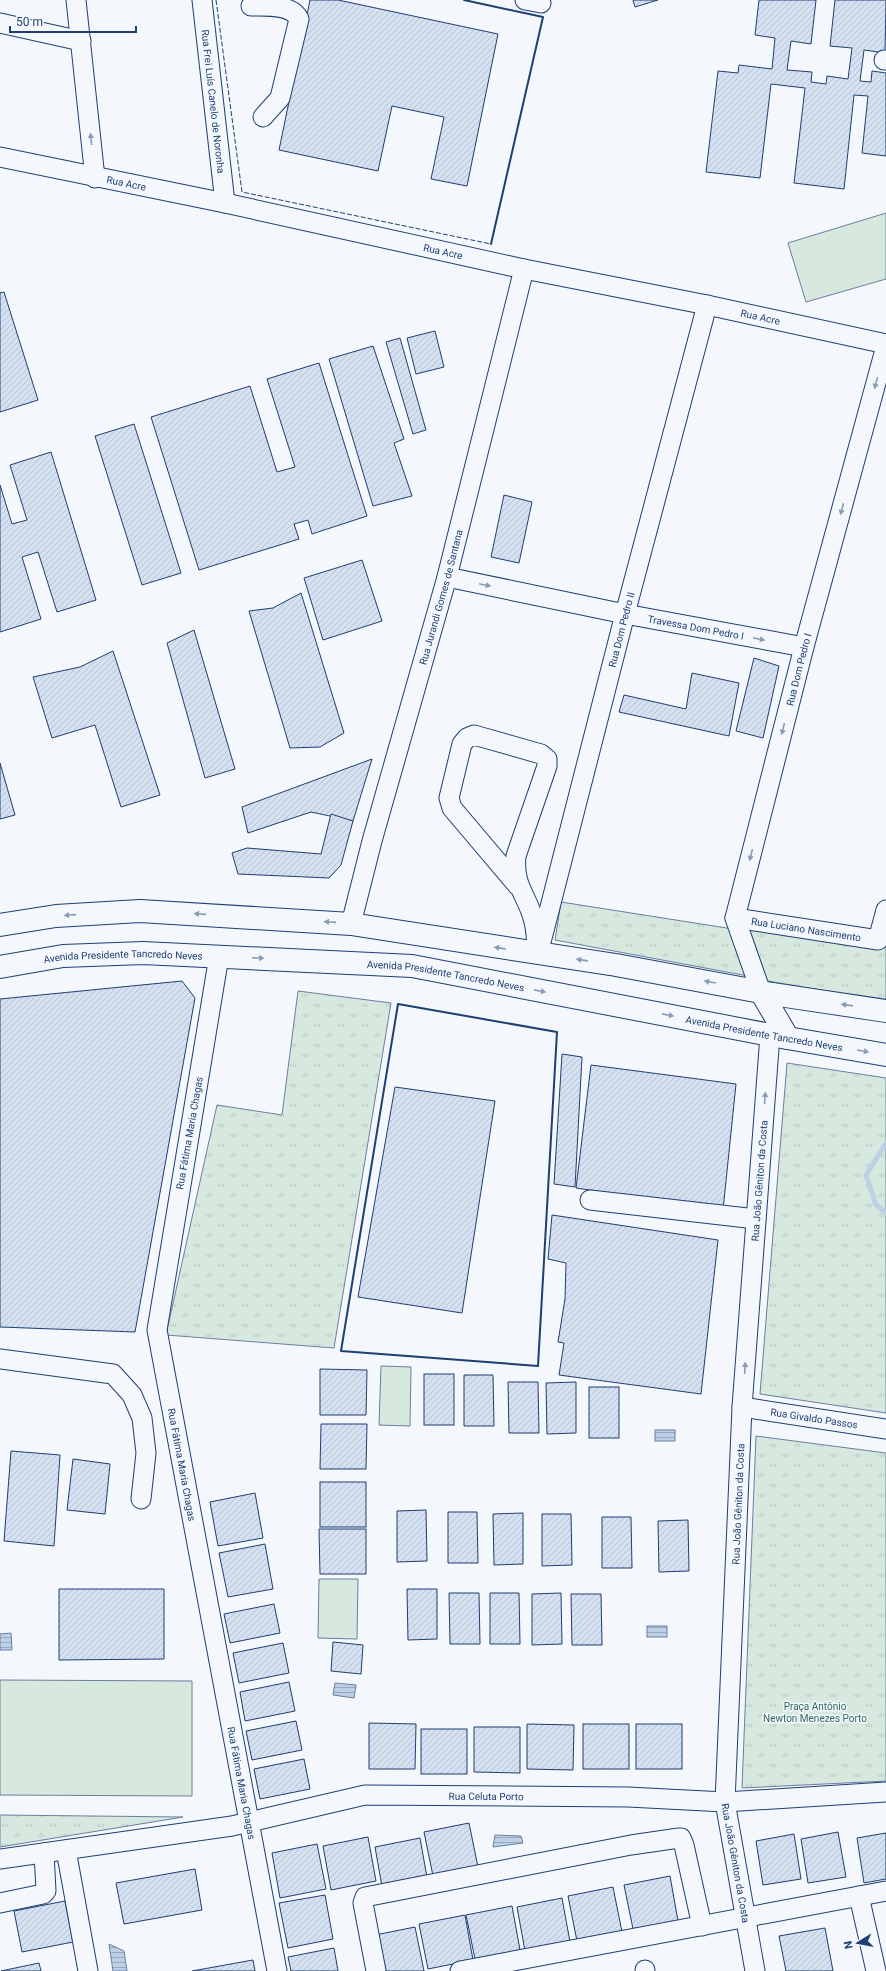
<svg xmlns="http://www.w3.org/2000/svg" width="886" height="1971" font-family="Roboto,sans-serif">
  <defs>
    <pattern id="grass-tufts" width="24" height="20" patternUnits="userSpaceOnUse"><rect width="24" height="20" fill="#d7e8df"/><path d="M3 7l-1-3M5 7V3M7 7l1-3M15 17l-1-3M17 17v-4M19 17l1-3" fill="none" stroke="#b8c8c3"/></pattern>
    <pattern id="water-rules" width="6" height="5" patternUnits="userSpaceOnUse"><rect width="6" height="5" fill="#bed0e5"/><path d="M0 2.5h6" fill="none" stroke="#9aaabe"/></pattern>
    <pattern id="building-hatch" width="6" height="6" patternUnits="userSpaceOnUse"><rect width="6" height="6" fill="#d5e0f0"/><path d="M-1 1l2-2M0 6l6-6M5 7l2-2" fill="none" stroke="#b6c1d1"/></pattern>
  </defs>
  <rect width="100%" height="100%" fill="#f4f7fb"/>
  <g fill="url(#grass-tufts)" stroke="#687fa3">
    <polygon points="561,902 733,929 748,976 555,940"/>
    <polygon points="743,928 886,944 886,1001 762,980"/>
    <polygon points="298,991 391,1003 334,1348 166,1335 217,1105 282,1115"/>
    <polygon points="787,1063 886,1078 886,1413 760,1394"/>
    <polygon points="756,1436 886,1453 886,1781 742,1788"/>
    <polygon points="0,1815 183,1817 0,1847"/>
  </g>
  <g fill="#d7e8df" stroke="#687fa3">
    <polygon points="886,213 886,279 806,302 788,243"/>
    <polygon points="381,1366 411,1367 410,1426 379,1425"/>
    <polygon points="319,1579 358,1579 357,1639 318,1638"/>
    <polygon points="0,1680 192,1681 192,1796 0,1795"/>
  </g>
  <g fill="url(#water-rules)" stroke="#687fa3">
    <rect x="655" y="1430" width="20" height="11"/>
    <rect x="647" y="1626" width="20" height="11"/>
    <polygon points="11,1633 12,1650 0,1650 0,1634"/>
    <polygon points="335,1683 356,1685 354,1698 333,1695"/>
    <polygon points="495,1835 521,1836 523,1843 493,1847"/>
    <polygon points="109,1944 124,1951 127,1971 113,1971"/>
  </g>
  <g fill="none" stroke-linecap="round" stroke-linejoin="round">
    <polyline stroke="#bed0e5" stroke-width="5" points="886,1143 866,1175 876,1205 886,1213"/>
  </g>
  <g fill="url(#building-hatch)" stroke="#1d3f73">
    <polygon points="310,0 338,0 498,34 467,186 431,179 444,117 392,106 378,171 279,150"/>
    <polygon points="633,0 658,0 635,7"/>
    <polygon points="759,0 816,0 811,44 791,41 787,70 812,72 811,82 826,84 827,76 848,79 852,48 830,46 835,0 886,0 885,53 864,50 860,81 871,82 872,71 886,73 886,156 862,153 868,96 854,95 844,189 794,183 805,88 771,84 760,178 706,172 718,71 738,73 739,65 772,69 775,38 755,35"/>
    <polygon points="4,292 38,400 0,412 0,293"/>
    <polygon points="435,331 444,367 416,374 407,338"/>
    <polygon points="400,338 426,430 413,434 386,342"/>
    <polygon points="373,346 404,439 394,443 412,496 373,506 329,359"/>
    <polygon points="319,363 367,516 312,534 308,520 294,524 299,539 199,570 151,417 250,386 277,472 295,467 267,379"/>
    <polygon points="134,424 181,573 142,585 95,436"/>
    <polygon points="51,452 96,600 57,612 38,552 22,557 41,619 0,632 0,485 12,524 27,520 10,465"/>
    <polygon points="504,495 532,502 519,563 491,557"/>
    <polygon points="362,560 382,621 323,640 304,578"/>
    <polygon points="301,593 344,733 320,747 290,748 249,611 273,608"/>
    <polygon points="194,630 235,769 205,778 167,643"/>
    <polygon points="113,651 160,795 121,807 95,725 52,738 33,677 80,667"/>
    <polygon points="754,658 779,666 763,738 736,731"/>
    <polygon points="692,673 739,683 729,736 619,712 624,695 686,709"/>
    <polygon points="372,759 353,821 311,812 248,833 242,807"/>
    <polygon points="0,763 15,815 0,819"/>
    <polygon points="331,814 353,821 341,865 329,878 238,874 232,853 247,848 321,854"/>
    <polygon points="182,981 195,998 135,1332 0,1327 0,999"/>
    <polygon points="562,1054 582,1057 575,1187 554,1184"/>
    <polygon points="591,1065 736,1084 723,1210 576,1188"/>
    <polygon points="395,1087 495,1101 462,1313 358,1297"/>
    <polygon points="552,1215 718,1240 701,1394 559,1375 564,1343 558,1342 565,1299 566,1263 548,1259"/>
    <polygon points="320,1369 367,1370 366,1415 320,1415"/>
    <rect x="424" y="1374" width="30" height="51"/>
    <polygon points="464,1375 493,1375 494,1426 464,1426"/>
    <polygon points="508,1382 538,1382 539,1433 509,1433"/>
    <polygon points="576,1382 576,1433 547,1434 546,1383"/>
    <rect x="589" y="1387" width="30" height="51"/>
    <polygon points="321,1424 367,1424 366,1469 320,1469"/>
    <polygon points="11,1451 60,1455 54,1546 4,1541"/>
    <polygon points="73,1459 110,1464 105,1514 67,1510"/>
    <rect x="320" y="1482" width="46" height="45"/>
    <polygon points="255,1493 263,1538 218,1546 210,1502"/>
    <polygon points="426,1510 427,1561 397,1562 397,1511"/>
    <polygon points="448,1512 477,1512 478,1563 448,1563"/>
    <polygon points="523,1513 523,1564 494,1565 493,1514"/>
    <polygon points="542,1514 571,1514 572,1565 542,1566"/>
    <polygon points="602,1517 631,1517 632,1568 602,1568"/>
    <polygon points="688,1520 689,1571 659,1572 658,1521"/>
    <polygon points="319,1529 366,1529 366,1574 320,1574"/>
    <polygon points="265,1544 273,1589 228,1597 219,1553"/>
    <polygon points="59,1589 164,1589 164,1659 59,1660"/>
    <polygon points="407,1589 437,1589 437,1639 408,1640"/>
    <polygon points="449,1593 479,1593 480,1644 450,1644"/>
    <polygon points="490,1593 519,1593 520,1644 490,1644"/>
    <polygon points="561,1593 562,1644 532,1645 532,1594"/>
    <polygon points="571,1594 601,1594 602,1645 572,1645"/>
    <polygon points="274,1604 280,1633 230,1643 224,1614"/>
    <polygon points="333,1642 363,1645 361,1674 331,1671"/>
    <polygon points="283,1643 289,1673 239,1683 233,1653"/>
    <polygon points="289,1682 295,1711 245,1721 240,1692"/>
    <polygon points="296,1721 302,1750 252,1760 246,1731"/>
    <polygon points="369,1723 416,1724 415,1769 369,1769"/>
    <polygon points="527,1724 574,1725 573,1770 527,1769"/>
    <rect x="583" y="1724" width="46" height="45"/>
    <rect x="636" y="1724" width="46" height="45"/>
    <polygon points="474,1727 520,1727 520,1773 474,1772"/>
    <rect x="421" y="1729" width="46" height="45"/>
    <polygon points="304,1759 310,1789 260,1799 254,1769"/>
    <polygon points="469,1823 478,1867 433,1876 424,1832"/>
    <polygon points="838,1832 846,1877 808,1883 801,1839"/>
    <polygon points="886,1833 886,1879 864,1883 857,1838"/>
    <polygon points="794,1834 801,1879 763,1885 756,1841"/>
    <polygon points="368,1837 376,1881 331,1890 323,1846"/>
    <polygon points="420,1838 428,1883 383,1892 375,1847"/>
    <polygon points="317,1844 326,1889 280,1898 272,1853"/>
    <polygon points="195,1869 202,1910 124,1924 116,1883"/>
    <polygon points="670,1876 678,1921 633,1929 624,1885"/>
    <polygon points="613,1887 622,1932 577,1941 568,1896"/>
    <polygon points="325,1895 333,1939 288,1948 279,1903"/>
    <polygon points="562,1898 570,1942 525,1951 517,1907"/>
    <polygon points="65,1901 73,1942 22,1952 14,1911"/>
    <polygon points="512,1906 520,1950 475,1959 466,1915"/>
    <polygon points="465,1915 473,1960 428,1969 419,1924"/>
    <polygon points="415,1927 424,1971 377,1971 370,1936"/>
    <polygon points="825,1928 833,1971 786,1971 779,1936"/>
    <polygon points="334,1948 338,1971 291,1971 288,1957"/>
    <polygon points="253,1960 255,1971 192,1971"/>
    <polygon points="39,1963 41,1971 1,1971"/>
  </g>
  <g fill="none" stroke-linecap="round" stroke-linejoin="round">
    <defs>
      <g id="minor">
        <polyline points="76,0 95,178"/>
        <path id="s1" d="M202 0 225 203"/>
        <polyline points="525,0 541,3"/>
        <path d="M251 6C266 6 292 4 299 19L280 98 263 117"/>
        <polyline points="0,23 81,41"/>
        <polyline points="884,60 886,60"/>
        <path id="s2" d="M0 157 225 203 524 269 707 305 886 344"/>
        <path id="s3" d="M447 577 625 614 804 647"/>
        <path d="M518 886 452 808 449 798 462 744 467 738 474 735 541 754 547 759V766L516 856C513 888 528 895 534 922 536 929 536 937 537 945"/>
        <path id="s4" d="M735 918 878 940 886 910"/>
        <path id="s5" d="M351 924 372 841 447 577 524 269"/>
        <path id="s6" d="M538 954 625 614 707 305"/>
        <path id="s7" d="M219 956 157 1330 277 1971"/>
        <path id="s8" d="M761 992 735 918 804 647 886 346"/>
        <polyline points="590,1200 756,1219"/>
        <polyline points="0,1359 113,1374 132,1395 142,1418 146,1453 141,1499"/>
        <path id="s9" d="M742 1407 886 1429"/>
        <polyline points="66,1850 88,1971"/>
        <path id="s10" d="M0 1859 232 1826 365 1795 628 1797 725 1802 886 1792"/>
        <polyline points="859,1896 876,1971"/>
        <polyline points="0,1903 43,1894 46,1891 44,1853"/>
        <polyline points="645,1970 645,1971"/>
        <polyline points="376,1971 363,1903 365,1897 631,1845 679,1838 681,1838 684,1845 702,1926"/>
        <polyline points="460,1971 886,1891"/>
        <path id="s11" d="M755 1971 725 1802 742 1407 770 1035"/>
      </g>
      <g id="major">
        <polyline points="0,925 56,916 140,911 351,924 616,965 772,994 886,1011"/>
        <path id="s12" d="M0 967 63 956 143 953 412 966 770 1035 886 1055"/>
        <polyline points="761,992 788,1038"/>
      </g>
    </defs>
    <use href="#minor" stroke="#1d3f73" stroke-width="21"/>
    <use href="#major" stroke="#1d3f73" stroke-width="24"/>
    <use href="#minor" stroke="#f4f7fb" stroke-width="19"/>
    <use href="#major" stroke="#f4f7fb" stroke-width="22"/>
    <polyline stroke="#1d3f73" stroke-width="1" stroke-dasharray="5 2" stroke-linecap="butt" points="216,0 242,192 491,244"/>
    <g stroke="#1d3f73" stroke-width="2">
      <polyline points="464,0 543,17 491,244"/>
      <polygon points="398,1004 557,1032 538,1366 341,1351"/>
    </g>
  </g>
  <defs><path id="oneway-solid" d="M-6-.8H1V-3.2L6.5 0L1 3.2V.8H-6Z"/></defs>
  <g fill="#889bb7">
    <use href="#oneway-solid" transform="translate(91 139) rotate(-96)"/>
    <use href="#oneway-solid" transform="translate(876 383) rotate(105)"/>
    <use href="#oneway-solid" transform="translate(842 509) rotate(105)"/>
    <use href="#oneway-solid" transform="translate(485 585) rotate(12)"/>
    <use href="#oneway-solid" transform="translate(759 639) rotate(11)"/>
    <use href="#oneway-solid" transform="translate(783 729) rotate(104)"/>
    <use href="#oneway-solid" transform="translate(751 855) rotate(104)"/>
    <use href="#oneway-solid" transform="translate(200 914) rotate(-176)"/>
    <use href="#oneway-solid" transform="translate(70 915) rotate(176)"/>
    <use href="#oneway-solid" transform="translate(330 922) rotate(-176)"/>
    <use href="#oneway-solid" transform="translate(500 948) rotate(-171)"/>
    <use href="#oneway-solid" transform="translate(258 958) rotate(3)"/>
    <use href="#oneway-solid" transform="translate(582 960) rotate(-172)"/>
    <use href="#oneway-solid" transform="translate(710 982) rotate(-170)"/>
    <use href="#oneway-solid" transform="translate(540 991) rotate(11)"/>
    <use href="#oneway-solid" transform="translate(847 1005) rotate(-172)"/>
    <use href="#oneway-solid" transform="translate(668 1015) rotate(11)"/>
    <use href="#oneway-solid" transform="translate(863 1051) rotate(10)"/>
    <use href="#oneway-solid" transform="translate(765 1098) rotate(-86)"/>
    <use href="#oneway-solid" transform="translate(745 1368) rotate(-86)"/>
  </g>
  <g text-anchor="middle" stroke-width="3" stroke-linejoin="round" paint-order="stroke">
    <g font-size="10" fill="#1d3f73" stroke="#f4f7fb">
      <text dy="4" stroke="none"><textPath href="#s1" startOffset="102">Rua Frei Luís Canelo de Noronha</textPath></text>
      <text dy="4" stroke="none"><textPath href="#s2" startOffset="129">Rua Acre</textPath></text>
      <text dy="4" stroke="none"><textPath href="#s2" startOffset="453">Rua Acre</textPath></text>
      <text dy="4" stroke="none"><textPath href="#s2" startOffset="777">Rua Acre</textPath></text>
      <text dy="4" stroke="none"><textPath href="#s5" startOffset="339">Rua Jurandi Gomes de Santana</textPath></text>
      <text dy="4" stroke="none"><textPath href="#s3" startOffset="254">Travessa Dom Pedro I</textPath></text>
      <text dy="4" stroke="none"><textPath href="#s6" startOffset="335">Rua Dom Pedro II</textPath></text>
      <text dy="4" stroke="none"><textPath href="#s8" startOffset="335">Rua Dom Pedro I</textPath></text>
      <text dy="4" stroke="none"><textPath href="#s4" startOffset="72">Rua Luciano Nascimento</textPath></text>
      <text dy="4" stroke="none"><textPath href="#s12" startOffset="124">Avenida Presidente Tancredo Neves</textPath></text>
      <text dy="4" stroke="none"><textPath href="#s12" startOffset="448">Avenida Presidente Tancredo Neves</textPath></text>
      <text dy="4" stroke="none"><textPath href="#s12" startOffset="772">Avenida Presidente Tancredo Neves</textPath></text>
      <text transform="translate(189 1133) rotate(-80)" y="4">Rua Fátima Maria Chagas</text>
      <text dy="4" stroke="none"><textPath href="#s11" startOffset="794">Rua João Gêniton da Costa</textPath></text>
      <text dy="4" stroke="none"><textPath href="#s9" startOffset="73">Rua Givaldo Passos</textPath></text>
      <text dy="4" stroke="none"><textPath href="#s7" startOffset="516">Rua Fátima Maria Chagas</textPath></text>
      <text dy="4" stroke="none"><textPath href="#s11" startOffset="470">Rua João Gêniton da Costa</textPath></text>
      <text dy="4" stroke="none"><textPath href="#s7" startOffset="840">Rua Fátima Maria Chagas</textPath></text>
      <text dy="4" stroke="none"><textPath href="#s10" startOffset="492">Rua Celuta Porto</textPath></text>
      <text transform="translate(736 1863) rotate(80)" y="4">Rua João Gêniton da Costa</text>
    </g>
    <g font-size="10" fill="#2c6c60" stroke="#f4f7fb">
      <text x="815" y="1710">Praça Antônio<tspan x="815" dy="12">Newton Menezes Porto</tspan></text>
    </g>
  </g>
  <g transform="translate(858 1943) rotate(259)" stroke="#f4f7fb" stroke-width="3" paint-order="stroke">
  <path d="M0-3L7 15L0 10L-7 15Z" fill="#1d3f73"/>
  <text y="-6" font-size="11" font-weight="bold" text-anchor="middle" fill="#1d3f73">N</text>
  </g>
  <path d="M10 26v6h126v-6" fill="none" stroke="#1d3f73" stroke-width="2"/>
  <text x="16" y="26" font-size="12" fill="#1d3f73" stroke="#f4f7fb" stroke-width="3" paint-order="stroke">50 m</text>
</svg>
